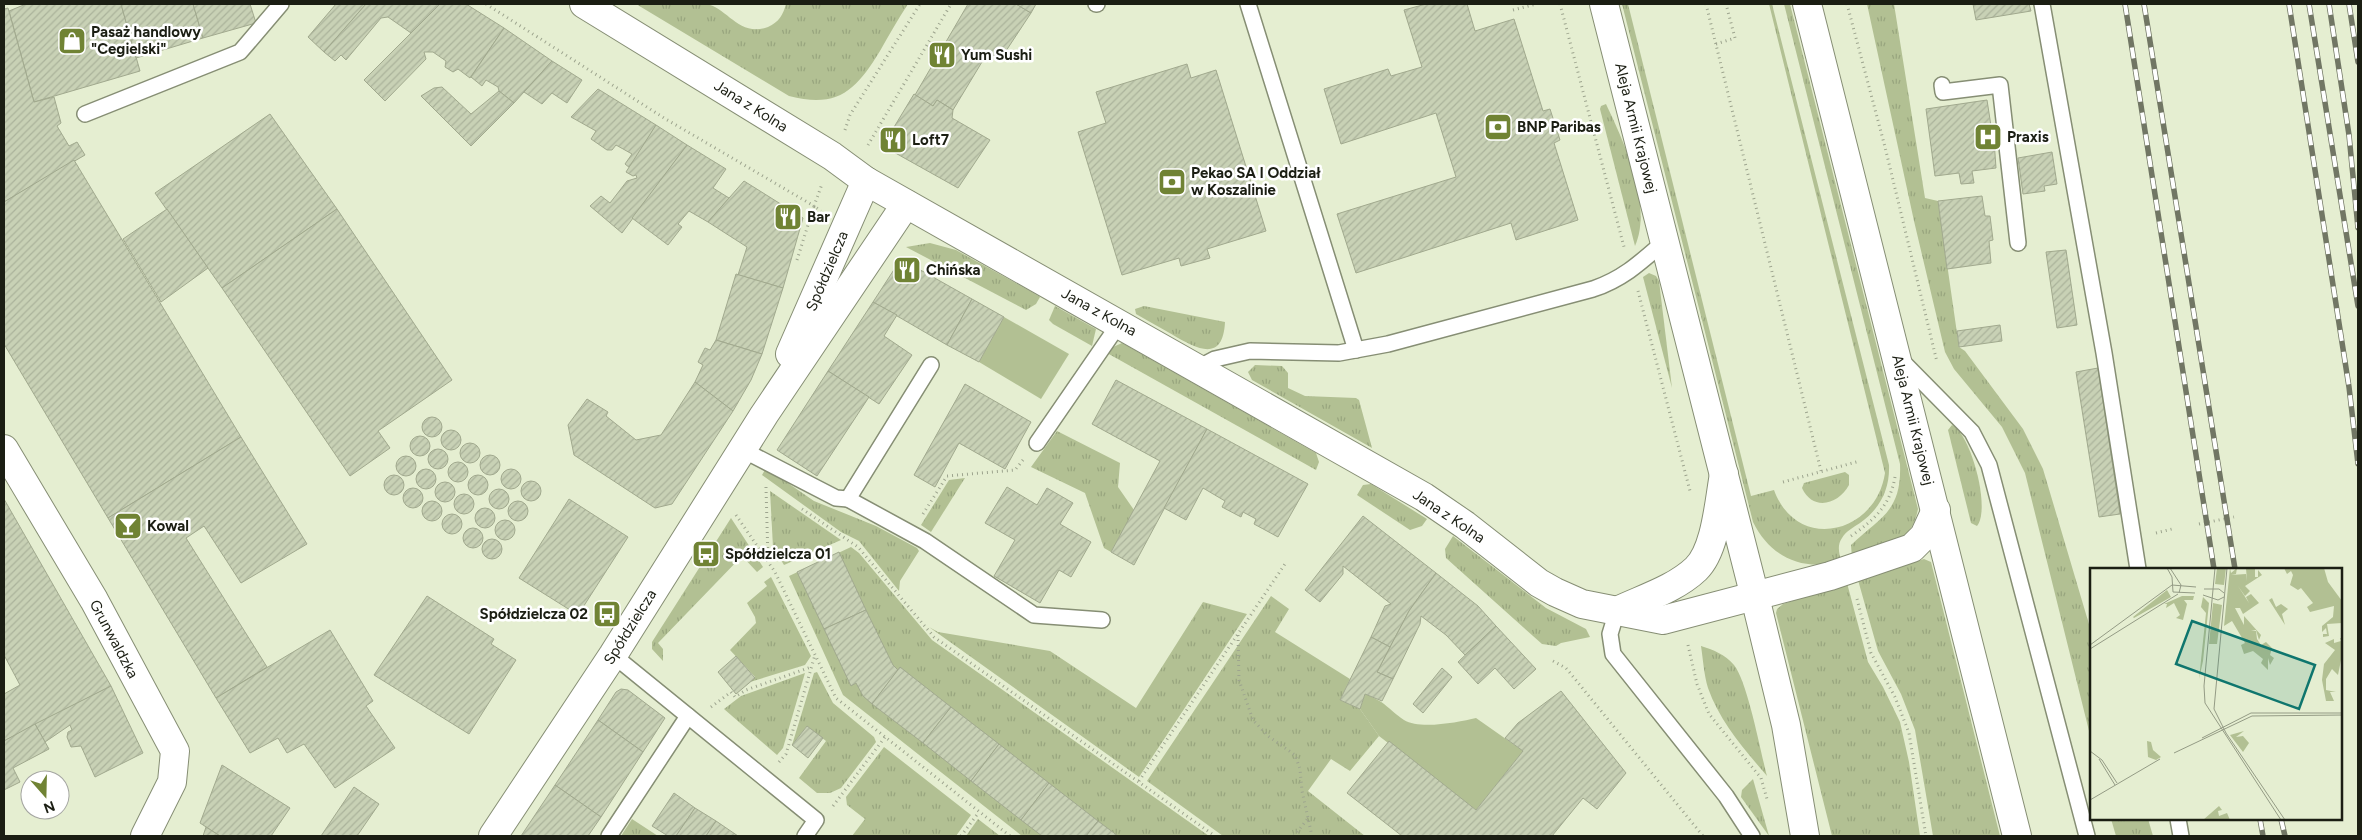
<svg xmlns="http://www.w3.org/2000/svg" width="2362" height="840" font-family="Figtree,sans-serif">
  <defs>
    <pattern id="grass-tufts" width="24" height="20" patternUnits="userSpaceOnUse" patternTransform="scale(1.25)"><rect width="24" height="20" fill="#b2c093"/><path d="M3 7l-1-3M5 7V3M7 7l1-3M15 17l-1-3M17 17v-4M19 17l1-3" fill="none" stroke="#98a57e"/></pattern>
    <pattern id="building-hatch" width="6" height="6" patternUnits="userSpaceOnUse" patternTransform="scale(1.25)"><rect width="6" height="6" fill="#c8d1b5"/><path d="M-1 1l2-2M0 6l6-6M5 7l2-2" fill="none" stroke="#abb39b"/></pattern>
  </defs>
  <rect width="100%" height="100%" fill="#e5eed1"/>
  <g fill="url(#grass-tufts)">
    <path d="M636 4C658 4 683 1 706 4 727 7 739 38 768 27 779 22 783 15 786 4H908C898 19 889 35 880 51 856 90 838 109 789 96Z"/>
    <path d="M1622 4H1628L1751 496 1774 490C1797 553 1876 534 1885 473L1769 4H1772L1889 465C1890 489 1880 509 1860 523 1854 527 1846 531 1842 538 1837 545 1839 553 1841 561 1803 572 1770 557 1753 522Z"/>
    <path d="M1784 4H1790L1918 509C1911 546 1883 547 1852 558L1851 545C1880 517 1902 512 1900 464Z"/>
    <polygon points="1867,4 1894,4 1925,198 1938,201 1959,347 1965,351 2023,429 2043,469 2091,631 2091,739 2025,473 2002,427 1954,369 1945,352 1914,221"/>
    <path d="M1606 104C1624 142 1653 205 1635 246L1600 109 1601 106Z"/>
    <polygon points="930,243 956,250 1030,291 1040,297 1036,304 1026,310 906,247"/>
    <polygon points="1649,273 1656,276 1659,281 1672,388 1643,277"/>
    <polygon points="1055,306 1096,329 1092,346 1053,324 1049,320"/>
    <path d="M1144 306 1225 322C1223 363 1197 349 1173 335 1161 328 1148 321 1136 314L1135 309Z"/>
    <polygon points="1122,343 1316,453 1319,462 1316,470 1107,353 1113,347"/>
    <polygon points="1255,365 1282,366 1288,373 1288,388 1305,396 1356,398 1359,400 1372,448 1252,380 1248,372"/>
    <path d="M1952 425C1971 434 1991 509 1977 526L1971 523 1948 430Z"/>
    <polygon points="1057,431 1120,463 1118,487 1134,510 1111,552 1104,548 1085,493 1031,467"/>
    <polygon points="766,468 814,501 876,526 917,548 919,551 900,581 899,591 859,541 841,532 762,475"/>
    <path d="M1845 472 1849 475V485C1839 504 1813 512 1802 488L1804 483Z"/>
    <polygon points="965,478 931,532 921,525 949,480"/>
    <polygon points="1371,484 1427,519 1422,526 1410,530 1357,495 1363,485"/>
    <polygon points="770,491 841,540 784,565 773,547"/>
    <polygon points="731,518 763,567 757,572 742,556 658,643 663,649 663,661 652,649 652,642"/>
    <polygon points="1453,536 1546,608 1586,629 1590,637 1561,643 1556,646 1542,644 1446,558 1445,549"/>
    <polygon points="851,547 859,553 932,640 1209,836 1022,836 843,695 789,576"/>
    <polygon points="1924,559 1931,562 2000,836 1933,836 1915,730 1901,694 1878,651 1858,580"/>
    <polygon points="771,577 811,656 805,665 750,682 755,677 730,650 756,623 755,617 747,603 767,586 764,582"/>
    <polygon points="1847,583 1868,662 1883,687 1900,722 1909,762 1920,836 1832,836 1776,613 1777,609 1783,604"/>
    <polygon points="1271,596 1289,609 1275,632 1350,679 1340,700 1360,709 1379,736 1350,771 1331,759 1308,791 1365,836 1223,836 1147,781"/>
    <polygon points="1203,602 1247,614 1139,777 929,627 938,632 1050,651 1136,708"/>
    <path d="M1701 646C1713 650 1725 654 1734 665 1748 683 1760 750 1767 776 1744 749 1720 722 1708 688 1704 675 1703 659 1701 646Z"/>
    <polygon points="817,672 833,703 874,737 876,742 841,788 830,793 817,793 799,778 826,741 807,726 792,745 814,673"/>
    <polygon points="805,673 783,748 777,755 724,709 741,696"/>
    <polygon points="884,747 971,815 956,836 852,836 865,819 847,805 846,797"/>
    <polygon points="1753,779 1769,836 1741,797 1742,790"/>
    <polygon points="632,819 658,836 621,836"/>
    <polygon points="978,819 1000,836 966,836"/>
    <polygon points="2111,819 2148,819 2153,836 2116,836"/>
  </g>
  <g fill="#b2c093">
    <polygon points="1004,317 1069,354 1041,399 979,362"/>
    <path d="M1365 694C1386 702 1388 709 1404 720 1420 730 1459 722 1476 718L1523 751 1476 810 1379 736 1360 709Z"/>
  </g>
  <g fill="url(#building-hatch)" stroke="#a1a98e">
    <polygon points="26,4 121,4 140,71 34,102 9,11"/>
    <polygon points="121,4 193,4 203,38 136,58"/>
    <polygon points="193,4 250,4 256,23 203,38"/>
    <polygon points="336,4 366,4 324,52 308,37"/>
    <polygon points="366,4 440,4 411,33 388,17 381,18 346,60 341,55 335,61 324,52"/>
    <polygon points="440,4 466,4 504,28 470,78 458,69 453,72 445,67 446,61 433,52 424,52 426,59 385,101 364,80"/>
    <polygon points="968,4 1016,4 1031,13 1000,60 988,52 953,110 937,100 933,106 915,95"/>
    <polygon points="1016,4 1036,4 1031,13"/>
    <polygon points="1426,4 1467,4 1475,31 1514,19 1543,111 1550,109 1560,140 1554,143 1578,220 1516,240 1511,223 1356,273 1337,214 1456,177 1436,113 1341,144 1324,89 1388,69 1391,76 1422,67 1404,10"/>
    <polygon points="1973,4 2029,4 2031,11 1976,20"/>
    <polygon points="8,8 34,102 54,97 61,123 57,126 69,146 77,142 85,155 4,202 4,9"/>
    <polygon points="504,28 552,61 514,103 499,91 498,87 486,80 482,86 471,77"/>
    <polygon points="552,61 582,80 567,103 552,93 542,104 524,92"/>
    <polygon points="1187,64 1191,78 1216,70 1266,231 1207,249 1210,258 1181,266 1179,258 1122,275 1078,132 1106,123 1096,92"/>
    <polygon points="442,87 471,114 499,91 514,103 471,146 421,96 434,88"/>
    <polygon points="598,89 656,125 630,168 625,164 632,154 616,145 612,150 607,150 591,139 596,131 571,117"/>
    <polygon points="914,94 933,106 937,100 953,110 952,118 990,140 958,188 890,150 886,146 885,142"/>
    <polygon points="1987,100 1991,126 1993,126 1996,168 1972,171 1974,183 1961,184 1959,173 1935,176 1926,109"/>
    <polygon points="270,114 337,209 222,288 155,193"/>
    <polygon points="656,125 687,145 622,233 590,206 601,196 610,203 627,181 637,178 636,175 633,176 626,172"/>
    <polygon points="687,145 726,169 713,188 729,198 708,222 689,211 678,224 682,227 668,245 632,218"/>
    <polygon points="2052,152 2057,184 2044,186 2045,191 2023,194 2018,158"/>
    <polygon points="74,160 241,437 108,518 4,344 4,202"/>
    <polygon points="744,181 803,218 783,288 738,275 747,247 708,222"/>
    <polygon points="1982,196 1985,216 1990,216 1993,240 1989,241 1991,263 1947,269 1938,201"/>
    <polygon points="167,209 208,268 161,302 123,239"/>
    <polygon points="337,209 452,380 378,431 390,448 350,476 222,288"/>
    <polygon points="2066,250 2077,325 2057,328 2046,252"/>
    <polygon points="908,263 972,299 947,345 873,302 897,265"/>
    <polygon points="736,274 783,288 762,354 716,340"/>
    <polygon points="972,299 1004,317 979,362 947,345"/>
    <polygon points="873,302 897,315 884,336 912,355 879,404 828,371"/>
    <polygon points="2000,325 2002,341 1959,347 1957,331"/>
    <polygon points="716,340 762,354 751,380 733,411 695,382 703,365 698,362 705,348 710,350"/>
    <polygon points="2098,368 2120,514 2099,517 2076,372"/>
    <polygon points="828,371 869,397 817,476 777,450"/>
    <polygon points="1116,380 1207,429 1134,565 1111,552 1160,461 1092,424"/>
    <polygon points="695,382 733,411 672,504 655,508 574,455 568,425 587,399 608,412 606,416 636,440 661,435"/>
    <polygon points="965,384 1031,422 1005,469 959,443 935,487 914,475"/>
    <circle cx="432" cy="427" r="10"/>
    <polygon points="1207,429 1308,484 1278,537 1254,524 1256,519 1243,512 1241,517 1222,507 1225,501 1203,488 1186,520 1164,508"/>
    <circle cx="451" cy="440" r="10"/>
    <circle cx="420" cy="446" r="10"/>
    <polygon points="241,437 307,544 241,583 204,526 186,538 267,667 216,698 108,518"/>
    <circle cx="470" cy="453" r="10"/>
    <circle cx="438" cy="459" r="10"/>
    <circle cx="490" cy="465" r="10"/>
    <circle cx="406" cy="466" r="10"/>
    <circle cx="458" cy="472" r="10"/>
    <circle cx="511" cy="479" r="10"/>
    <circle cx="426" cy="479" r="10"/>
    <circle cx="394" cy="485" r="10"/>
    <circle cx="478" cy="485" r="10"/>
    <circle cx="531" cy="491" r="10"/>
    <circle cx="445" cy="492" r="10"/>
    <polygon points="1007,487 1037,505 1047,488 1073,503 1060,524 1091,542 1071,577 1059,570 1040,603 994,576 1015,540 985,523"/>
    <circle cx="413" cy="498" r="10"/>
    <circle cx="499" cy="499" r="10"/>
    <circle cx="464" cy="504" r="10"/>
    <polygon points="4,499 111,686 4,741 4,694 20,685 4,655"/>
    <polygon points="569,499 628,537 578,615 519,578"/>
    <circle cx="518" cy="511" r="10"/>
    <circle cx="432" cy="511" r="10"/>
    <circle cx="485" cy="518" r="10"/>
    <circle cx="452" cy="524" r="10"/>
    <polygon points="1363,516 1436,573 1409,611 1390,647 1371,637 1385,606 1391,604 1343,566 1343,574 1320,602 1305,590"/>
    <circle cx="505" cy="530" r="10"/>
    <circle cx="473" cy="538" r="10"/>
    <circle cx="492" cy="549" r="10"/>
    <polygon points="839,552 866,610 824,629 797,572"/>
    <polygon points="1436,573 1478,606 1496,626 1465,655 1446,635 1421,616 1420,624 1393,679 1377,672 1409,611"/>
    <polygon points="427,596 494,639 491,644 516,660 469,734 374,675"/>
    <polygon points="866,610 893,665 898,670 872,704 863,696 856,683 851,686 824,629"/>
    <polygon points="1496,626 1536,669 1514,689 1495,668 1478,684 1458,662"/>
    <polygon points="330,630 373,701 366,706 395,748 335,788 304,744 287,753 278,738 250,753 216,698"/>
    <polygon points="1371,637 1390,647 1377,672 1393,679 1382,701 1365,694 1360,709 1340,700"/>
    <polygon points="736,656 755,678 736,694 718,672"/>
    <polygon points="900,667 951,707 923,743 872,704"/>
    <polygon points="1442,668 1452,677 1423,713 1413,704"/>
    <polygon points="111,686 143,753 95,777 81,746 71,747 67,737 68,732 72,730 70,725 45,742 35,724"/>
    <polygon points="621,689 628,690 665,718 643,752 598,720 616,692"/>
    <polygon points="1561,691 1626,773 1597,809 1583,798 1552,836 1402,836 1347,793 1389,741 1476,810 1523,751 1505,738 1518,723"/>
    <polygon points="951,707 999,744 971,781 923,743"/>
    <polygon points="598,720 643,752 601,817 555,785"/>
    <polygon points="35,724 49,749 13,768 20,782 4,790 4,741"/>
    <polygon points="807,726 823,738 808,758 792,745"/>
    <polygon points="999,744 1049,783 1021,820 971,781"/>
    <polygon points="222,765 290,808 271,836 220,836 200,823"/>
    <polygon points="1049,783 1098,821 1086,836 1042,836 1021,820"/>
    <polygon points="555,785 601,817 588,836 521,836"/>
    <polygon points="354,787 379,804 357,836 321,836"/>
    <polygon points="674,793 695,808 676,836 668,836 652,826"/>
    <polygon points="695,808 716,821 706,836 676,836"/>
    <polygon points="716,821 738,836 706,836"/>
    <polygon points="1098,821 1118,836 1086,836"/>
    <polygon points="206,827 220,836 203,836"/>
  </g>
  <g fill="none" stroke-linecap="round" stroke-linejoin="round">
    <defs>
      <g id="service">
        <polyline points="1096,4 1097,4"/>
        <polyline points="1248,4 1356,350"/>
        <polyline points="2042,4 2104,353 2138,569"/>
        <polyline points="1942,85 1943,92 2000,85 2018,243"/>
        <polyline points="85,114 240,52 281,4"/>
        <polyline points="1900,359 1972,432 1989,465 2087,836"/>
        <path d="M1198 368 1215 359 1250 351 1339 353 1388 344 1593 289C1623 279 1641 262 1665 241"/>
        <polyline points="1037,443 1119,324"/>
        <polyline points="743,450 836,498 848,499 931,365"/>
        <polyline points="848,499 925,541 1034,615 1102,620"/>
        <polyline points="1617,611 1610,634 1613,654 1726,796 1752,836"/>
        <polyline points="613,655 816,820 805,836"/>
        <polyline points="2178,819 2181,836"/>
        <polyline points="609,836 688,716"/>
      </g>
      <g id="minor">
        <polyline points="584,4 832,156 866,181 1424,497 1465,525 1539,583 1555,592 1582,604 1663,620 1830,576 1912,548 1924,536 1936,510"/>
        <polyline points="790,354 866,181"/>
        <polyline points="4,449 94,600 175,751 172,782 145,836"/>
        <path d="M1617 611C1642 599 1675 589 1696 569 1716 550 1719 501 1724 474"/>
        <polyline points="493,836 613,655 764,415 906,204"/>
      </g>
      <g id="tertiary">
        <polyline points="1604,4 1755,597 1786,725 1805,836"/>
        <polyline points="1807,4 2017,836"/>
      </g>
    </defs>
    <use href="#service" stroke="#868e74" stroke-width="18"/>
    <use href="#minor" stroke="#868e74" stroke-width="30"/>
    <use href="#tertiary" stroke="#868e74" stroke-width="30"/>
    <g stroke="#9da48e" stroke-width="3" stroke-dasharray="1 4" stroke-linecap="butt">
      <polyline points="486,4 664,118 814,206 822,184"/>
      <polyline points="1560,4 1624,247"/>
      <polyline points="1706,4 1821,471"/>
      <polyline points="1847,4 1885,147 1937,362"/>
      <polyline points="1513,10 1536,4"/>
      <polyline points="1716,44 1735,38 1726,4"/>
      <polyline points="845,130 850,115 920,4"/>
      <polyline points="868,145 951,4"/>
      <polyline points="797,260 814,206 821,211"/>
      <polyline points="1638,291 1690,491"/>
      <polyline points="1783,482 1860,461"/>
      <polyline points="766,487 768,561"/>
      <polyline points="802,509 858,547 934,637 1215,836"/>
      <polyline points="923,514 947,476 1015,470 1023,460"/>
      <polyline points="736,515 775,572 836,698 1010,836"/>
      <polyline points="2199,524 2234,517"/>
      <polyline points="2156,533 2172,529"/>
      <path d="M1851 536C1874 520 1890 506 1895 477"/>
      <polyline points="1857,599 1871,653 1895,697 1909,733 1926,836"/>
      <polyline points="1238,635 1239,680 1253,720 1268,736 1295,755 1300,769 1302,791 1312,836"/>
      <polyline points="1688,645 1697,684 1709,714 1761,778 1767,799"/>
      <polyline points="1553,661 1566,668 1703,836"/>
      <polyline points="711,707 731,692 735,697 746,690 811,667"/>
      <polyline points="779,762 786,754 815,655"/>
      <polyline points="1139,781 1285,564"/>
      <polyline points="833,806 885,737"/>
      <polyline points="961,836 979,812"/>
      <polyline points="1294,836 1309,817"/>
    </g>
    <use href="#service" stroke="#fff" stroke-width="15"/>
    <use href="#minor" stroke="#fff" stroke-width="28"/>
    <use href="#tertiary" stroke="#fff" stroke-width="28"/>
    <defs>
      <g id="rail">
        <polyline points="2125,4 2214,569"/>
        <polyline points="2144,4 2235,569"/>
        <polyline points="2289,4 2349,387 2358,464"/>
        <polyline points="2309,4 2358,306"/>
        <polyline points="2329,4 2349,135 2358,228"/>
        <polyline points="2349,4 2358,62"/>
        <polyline points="2260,819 2263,836"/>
        <polyline points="2281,819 2285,836"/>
      </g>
    </defs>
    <use href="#rail" stroke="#717664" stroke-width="5.5"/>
    <use href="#rail" stroke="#fff" stroke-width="4" stroke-dasharray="11" stroke-linecap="butt"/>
  </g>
  <defs>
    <symbol id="shop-square" viewBox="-11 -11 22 22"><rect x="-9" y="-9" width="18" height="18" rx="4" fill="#708334" stroke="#fff"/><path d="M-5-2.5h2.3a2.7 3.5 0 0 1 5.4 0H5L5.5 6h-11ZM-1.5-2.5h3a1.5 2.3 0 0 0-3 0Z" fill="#fff"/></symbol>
    <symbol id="restaurant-square" viewBox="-11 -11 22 22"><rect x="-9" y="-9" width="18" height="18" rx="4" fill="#708334" stroke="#fff"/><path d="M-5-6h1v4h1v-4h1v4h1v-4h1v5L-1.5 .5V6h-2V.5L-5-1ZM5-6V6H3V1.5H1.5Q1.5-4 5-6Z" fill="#fff"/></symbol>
    <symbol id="bank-square" viewBox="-11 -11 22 22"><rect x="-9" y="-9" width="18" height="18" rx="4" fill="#708334" stroke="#fff"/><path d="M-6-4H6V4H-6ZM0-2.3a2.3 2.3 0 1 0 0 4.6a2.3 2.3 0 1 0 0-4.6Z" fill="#fff"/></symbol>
    <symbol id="hospital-square" viewBox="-11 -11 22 22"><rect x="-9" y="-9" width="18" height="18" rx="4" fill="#708334" stroke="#fff"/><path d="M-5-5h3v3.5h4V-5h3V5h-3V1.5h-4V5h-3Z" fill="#fff"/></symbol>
    <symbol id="bar-square" viewBox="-11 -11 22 22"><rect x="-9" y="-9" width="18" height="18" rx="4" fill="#708334" stroke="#fff"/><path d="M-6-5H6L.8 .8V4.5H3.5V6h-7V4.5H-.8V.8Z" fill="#fff"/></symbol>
    <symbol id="bus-square" viewBox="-11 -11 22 22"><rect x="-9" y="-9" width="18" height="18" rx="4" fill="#708334" stroke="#fff"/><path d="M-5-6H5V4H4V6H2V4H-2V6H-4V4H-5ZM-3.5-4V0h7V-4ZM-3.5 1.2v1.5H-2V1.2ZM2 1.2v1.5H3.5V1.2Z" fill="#fff"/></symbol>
  </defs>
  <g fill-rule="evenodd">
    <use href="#shop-square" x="56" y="25" width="32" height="32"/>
    <use href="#restaurant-square" x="926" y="39" width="32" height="32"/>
    <use href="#bank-square" x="1482" y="111" width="32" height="32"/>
    <use href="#hospital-square" x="1972" y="121" width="32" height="32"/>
    <use href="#restaurant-square" x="877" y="124" width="32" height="32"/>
    <use href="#bank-square" x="1156" y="166" width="32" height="32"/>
    <use href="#restaurant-square" x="772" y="201" width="32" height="32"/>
    <use href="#restaurant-square" x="891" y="254" width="32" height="32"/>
    <use href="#bar-square" x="112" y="510" width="32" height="32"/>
    <use href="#bus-square" x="690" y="538" width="32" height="32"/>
    <use href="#bus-square" x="591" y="598" width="32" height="32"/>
  </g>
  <g text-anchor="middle" stroke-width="5" stroke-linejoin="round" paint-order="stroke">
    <g font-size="15" font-weight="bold" fill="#1b1e13" stroke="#fff" text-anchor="start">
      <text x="91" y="37">Pasaż handlowy<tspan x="91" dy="17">"Cegielski"</tspan></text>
      <text x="961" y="60">Yum Sushi</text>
      <text x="1517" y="132">BNP Paribas</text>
      <text x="2007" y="142">Praxis</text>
      <text x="912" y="145">Loft7</text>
      <text x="1191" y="178">Pekao SA I Oddział<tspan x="1191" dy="17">w Koszalinie</tspan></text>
      <text x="807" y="222">Bar</text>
      <text x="926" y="275">Chińska</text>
      <text x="147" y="531">Kowal</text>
      <text x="725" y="559">Spółdzielcza 01</text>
      <text x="588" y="619" text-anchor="end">Spółdzielcza 02</text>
    </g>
    <g font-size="15" fill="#1b1e13" stroke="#fff">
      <text transform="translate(751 106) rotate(32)" y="5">Jana z Kolna</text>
      <text transform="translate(1636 128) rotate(76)" y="5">Aleja Armii Krajowej</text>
      <text transform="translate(827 271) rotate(-67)" y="5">Spółdzielcza</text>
      <text transform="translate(1099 312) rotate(29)" y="5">Jana z Kolna</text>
      <text transform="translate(1913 420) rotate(76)" y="5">Aleja Armii Krajowej</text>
      <text transform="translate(1449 516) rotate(34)" y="5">Jana z Kolna</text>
      <text transform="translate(630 627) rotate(-58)" y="5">Spółdzielcza</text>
      <text transform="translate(114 639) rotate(62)" y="5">Grunwaldzka</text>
    </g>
  </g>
  <g transform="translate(2090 568)">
    <rect width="252" height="252" fill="#e5eed1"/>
    <path d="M127 0H136L134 17 125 16ZM140 0 141 5 147 0 146 6 141 7 156 6 157 13 156 0H165V9H168V2L172 7 155 18 160 23 155 28 148 18 159 35 156 29 161 26 169 35 153 46 150 40H145L154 57V48L171 67 169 72 166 62H161L166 63 167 71 171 77 176 74 182 80 180 87 184 90 180 97 178 90V102L171 95 173 91 163 83 154 86 151 77 155 75 142 53 134 58ZM194 0H234L238 14 252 33V55L237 56 239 68 233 69V66H237L236 60 232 64V58L243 49 244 38 220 44 217 39 223 35 211 20 208 22 200 17 203 7 201 3 197 6ZM77 22 81 29 44 50 43 49ZM92 28H104L103 32H94L97 36 93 52 86 50 90 47 84 35 76 40 77 36H74ZM113 29 119 35 113 93 109 111 116 45 111 39ZM182 30 186 39 191 36 198 41 192 46 195 57 179 32ZM123 35 132 37 127 76H119ZM250 70H252V87L248 107 242 101 236 111V122L246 124H240L244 133H236L232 112 234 96 245 82 235 75 244 71V75L251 73ZM154 163 146 169 153 168 159 175 153 184 140 167ZM129 238 132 242 128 243 129 248 137 245 140 252H113Z" fill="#b2c093"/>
    <path d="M57 173 61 174 63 182 71 189 66 192 58 189Z" fill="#b2c093"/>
    <path fill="none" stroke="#949b85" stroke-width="1" d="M77 0 82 9 83 24 105 25M80 0 91 17 89 25M125 0 114 118 115 135 191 252M137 0 124 141 136 165 195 252M114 21H129L134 25M113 27 128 32 134 29M0 77 82 17 106 19M0 81 88 26M112 170 161 145H253M0 183 12 192 27 215M84 185 162 148 253 147M9 191 25 217M0 232 70 191"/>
    <path fill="#0f766e" fill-opacity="0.15" stroke="#0f766e" stroke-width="2.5" d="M102 53 225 97 209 141 86 96Z"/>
    <rect width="252" height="252" fill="none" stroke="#1b1e13" stroke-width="2.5"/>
  </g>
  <rect width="2362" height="840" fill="none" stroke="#1b1e13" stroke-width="10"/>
  <g transform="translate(45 795) rotate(160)"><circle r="24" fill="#ffffff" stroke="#a4a5a1"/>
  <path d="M0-4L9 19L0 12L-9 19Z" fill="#708334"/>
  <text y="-8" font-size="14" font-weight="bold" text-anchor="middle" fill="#1b1e13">N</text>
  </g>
</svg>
